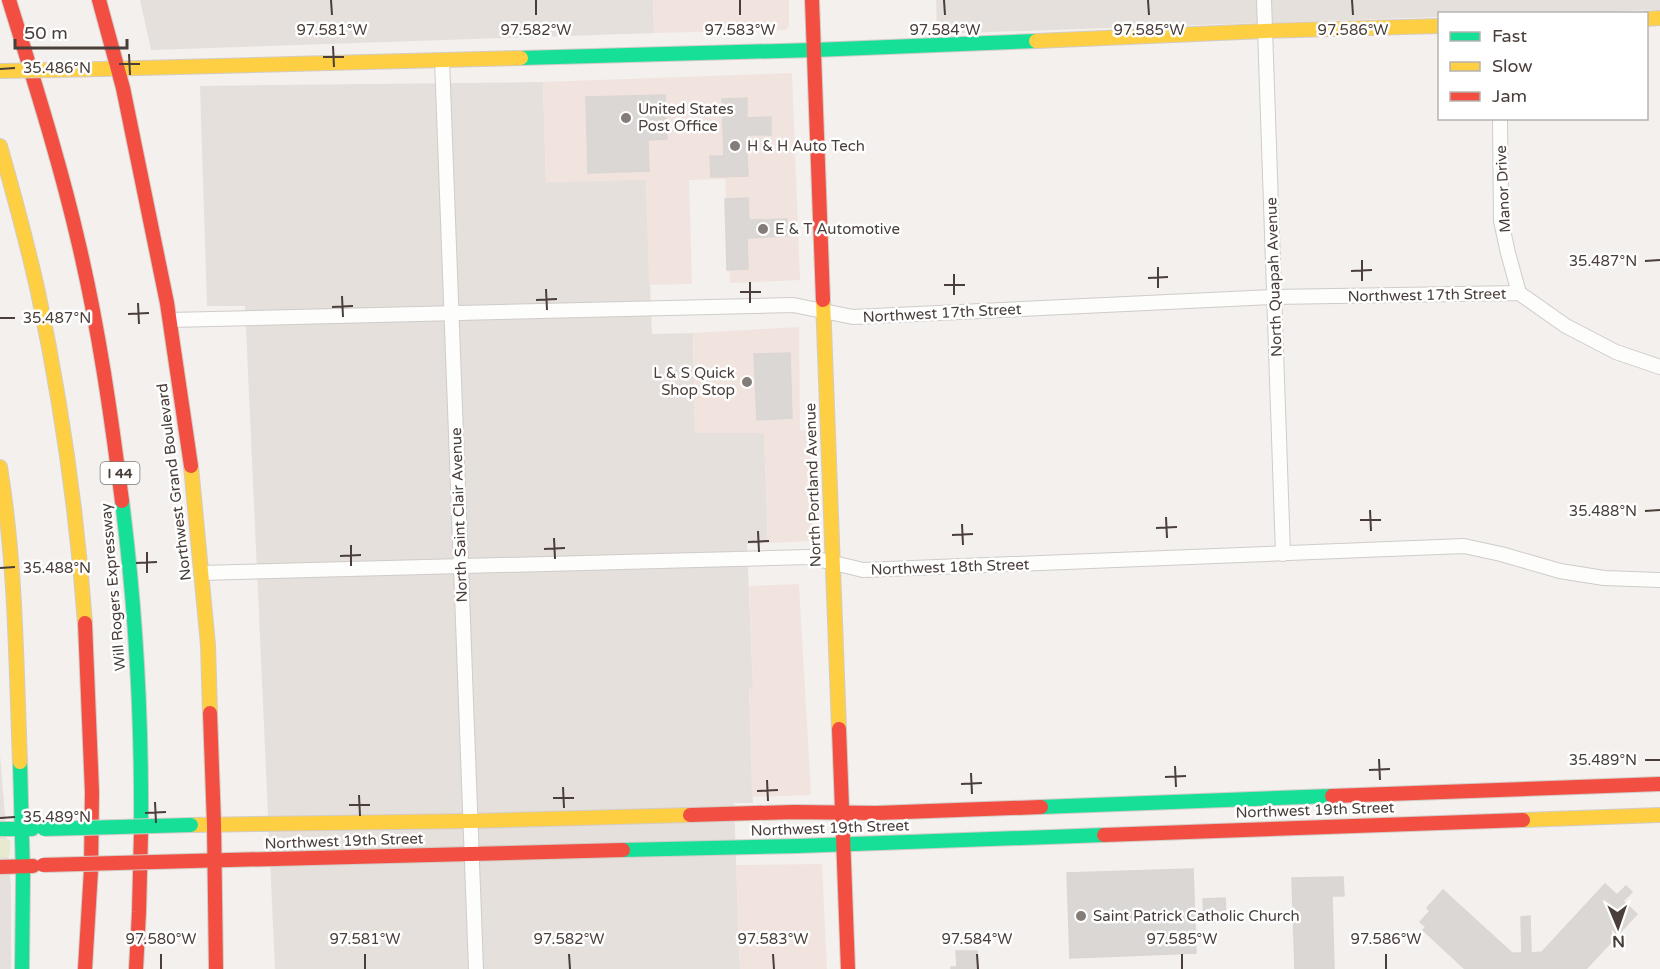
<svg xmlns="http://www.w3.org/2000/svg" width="1660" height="969" font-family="'Varela Round',sans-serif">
  <rect width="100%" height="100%" fill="#f3f0ed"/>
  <g fill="#e6e0dc">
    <polygon points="140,0 653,0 654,33 151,50"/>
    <polygon points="936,0 1660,0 1660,10 1545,13 1440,14 1439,17 962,33 937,30"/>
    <polygon points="543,82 546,182 646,179 652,334 693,333 695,433 764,432 768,543 747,544 753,688 749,688 753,803 734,803 740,969 275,969 245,306 207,306 200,86"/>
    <polygon points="0,755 11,888 11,969 0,969"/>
  </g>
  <g fill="#f1e4df">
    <polygon points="653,0 789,0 789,26 786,30 654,33"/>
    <polygon points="792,73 800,280 730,283 725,179 689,180 692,284 649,285 646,180 546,182 543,82"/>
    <polygon points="799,327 800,430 810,431 814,541 768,543 764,433 695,433 693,333"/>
    <polygon points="799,584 811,795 752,797 749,688 753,687 749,586"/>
    <polygon points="822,864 827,969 740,969 736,865"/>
  </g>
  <polygon fill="#e8eacf" points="0,839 8,839 11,842 9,857 0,857"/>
  <g fill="#dbd7d4" stroke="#dbd6d3" stroke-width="1.5">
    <polygon points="665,95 667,139 648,140 649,171 588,173 586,97"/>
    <polygon points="747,98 747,118 771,117 771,135 746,135 748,176 711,177 710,156 724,156 722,99"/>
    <polygon points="748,198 749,220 787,219 787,236 747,238 748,269 727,270 725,199"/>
    <polygon points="790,353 792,418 757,420 754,354"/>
    <polygon points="1193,869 1196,953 1070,958 1067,873"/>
    <polygon points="1343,877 1344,896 1332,896 1334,969 1295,969 1292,878"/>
    <polygon points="1605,884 1617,895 1626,886 1632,892 1623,901 1637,914 1586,969 1465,969 1423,930 1426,927 1420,922 1430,911 1427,908 1443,890 1512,953 1522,953 1521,917 1530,916 1531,953 1542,952"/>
    <polygon points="1225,898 1226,922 1204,923 1203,899"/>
    <polygon points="956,951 977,951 978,969 951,969 951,967 957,967"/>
  </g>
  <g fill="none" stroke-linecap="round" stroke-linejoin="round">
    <defs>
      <g id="street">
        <polyline points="1264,0 1283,554"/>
        <polyline points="442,60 476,969"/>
        <polyline points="1500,118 1501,221 1508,253 1519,293"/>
        <polyline points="170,320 793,305 853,317 1274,297 1519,293 1566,326 1616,352 1660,367"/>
        <polyline points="201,573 809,557 863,570 1464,546 1501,554 1560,571 1604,578 1660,580"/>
      </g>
      <g id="fast">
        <polyline points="521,58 814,50 1036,41"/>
        <path d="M122 501C136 611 142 722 141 833"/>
        <polyline points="20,762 23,876 22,969"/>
        <polyline points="1041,807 1332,796"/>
        <polyline points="0,829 32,829"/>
        <polyline points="623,850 798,846 1104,835"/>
      </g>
      <g id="slow">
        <polyline points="1646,19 1660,18"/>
        <polyline points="1036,41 1265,31 1440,26"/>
        <polyline points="102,69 521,58"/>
        <path d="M0 146C14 195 27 243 38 292 61 401 77 512 85 623"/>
        <polyline points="823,300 839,729"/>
        <polyline points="191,466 208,645 210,713"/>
        <path d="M0 467C16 565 16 663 20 762"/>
        <polyline points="1523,820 1660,815"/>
        <polyline points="191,825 470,821 690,815"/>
      </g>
      <g id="jam">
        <path d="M9 0C34 81 60 162 79 245 99 330 111 415 122 501"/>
        <polyline points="99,0 123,88 167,303 191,466"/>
        <polyline points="812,0 823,300"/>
        <polyline points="210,713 214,824 216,969"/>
        <polyline points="839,729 848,969"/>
        <polyline points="1332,796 1660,784"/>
        <polyline points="690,815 794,812 876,813 1041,807"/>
        <polyline points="1104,835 1523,820"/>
        <polyline points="191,861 623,850"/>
        <polyline points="0,867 33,866"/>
        <polyline points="85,969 91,870 92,792 85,623"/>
        <polyline points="136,969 139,912 141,833"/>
      </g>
    </defs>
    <use href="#street" stroke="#cfccc9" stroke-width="16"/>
    <use href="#fast" stroke="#d3ccc6" stroke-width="16"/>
    <use href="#slow" stroke="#d3ccc6" stroke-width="16"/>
    <use href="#jam" stroke="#d3ccc6" stroke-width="16"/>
    <use href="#street" stroke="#fdfdfc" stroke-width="14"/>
    <use href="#fast" stroke="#16e098" stroke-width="14"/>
    <use href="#slow" stroke="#ffcf43" stroke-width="14"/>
    <use href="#jam" stroke="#f24e42" stroke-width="14"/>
    <defs>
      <polyline id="fast-bridge" points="44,829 191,825"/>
      <polyline id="slow-bridge" points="0,71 102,69"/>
      <polyline id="jam-bridge" points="43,865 191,861"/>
    </defs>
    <use href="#fast-bridge" stroke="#d3ccc6" stroke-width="16" stroke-linecap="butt"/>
    <use href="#slow-bridge" stroke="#d3ccc6" stroke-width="16" stroke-linecap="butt"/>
    <use href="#jam-bridge" stroke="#d3ccc6" stroke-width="16" stroke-linecap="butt"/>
    <use href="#fast-bridge" stroke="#16e098" stroke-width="14"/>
    <use href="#slow-bridge" stroke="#ffcf43" stroke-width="14"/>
    <use href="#jam-bridge" stroke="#f24e42" stroke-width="14"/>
  </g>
  <path fill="none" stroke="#493e39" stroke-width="2" d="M331 0 332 15M536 0V15M740 0V15M944 0 945 15M1148 0 1149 15M1352 0 1353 15M333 46 334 67M129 54 130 75M323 57H344M119 64H140M0 69 15 68M1362 260V281M1645 261 1660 260M1158 267V288M1351 271 1372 270M954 274V295M1148 278 1168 277M750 282V303M944 285H965M546 289 547 310M740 292H761M342 296 343 317M536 300 557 299M138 303 139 324M332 307 353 306M128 314 149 313M0 318H15M1370 510 1371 531M1645 511 1660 510M1166 517 1167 538M1360 520H1381M962 524 963 545M1156 528 1177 527M758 531 759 552M952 535 973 534M554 538 555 559M748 542 769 541M351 545V566M544 549 565 548M147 552V573M340 556 361 555M136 563 157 562M0 568 15 567M1379 759 1380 780M1645 760H1660M1175 766 1176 787M1369 770 1390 769M971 773 972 794M1165 777 1186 776M767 780 768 801M961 784 982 783M563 787 564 808M757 791 778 790M359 795 360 816M553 798H574M155 802 156 823M349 805H370M145 813 166 812M0 818 15 817M161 954V969M365 954V969M569 954 570 969M773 954 774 969M977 954 978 969M1182 954V969M1386 954V969"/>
  <g fill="#847c78" stroke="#fff" stroke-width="2">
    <circle cx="626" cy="118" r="6"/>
    <circle cx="735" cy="146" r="6"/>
    <circle cx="763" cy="229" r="6"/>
    <circle cx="747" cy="382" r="6"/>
    <circle cx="1081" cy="916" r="6"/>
  </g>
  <g text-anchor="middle" stroke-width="5" stroke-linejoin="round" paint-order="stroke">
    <rect fill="#fff" stroke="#807874" stroke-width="1.5" x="100.5" y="462" width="39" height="22" rx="4.5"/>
    <g font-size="14" font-weight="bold" fill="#493e39">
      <text x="120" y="478">I 44</text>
    </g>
    <g font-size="15" fill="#493e39" stroke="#fff" text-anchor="start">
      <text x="638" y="114">United States<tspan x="638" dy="17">Post Office</tspan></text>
      <text x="747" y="151">H &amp; H Auto Tech</text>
      <text x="775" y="234">E &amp; T Automotive</text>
      <text x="735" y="378" text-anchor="end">L &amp; S Quick<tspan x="735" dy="17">Shop Stop</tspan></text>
      <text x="1093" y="921">Saint Patrick Catholic Church</text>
    </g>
    <g font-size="15" fill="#493e39" stroke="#fff">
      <text transform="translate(1503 189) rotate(-93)" y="5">Manor Drive</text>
      <text transform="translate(1274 277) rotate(-92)" y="5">North Quapah Avenue</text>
      <text transform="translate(1427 295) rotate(-1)" y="5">Northwest 17th Street</text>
      <text transform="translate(942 313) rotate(-3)" y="5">Northwest 17th Street</text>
      <text transform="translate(174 482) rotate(-97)" y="5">Northwest Grand Boulevard</text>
      <text transform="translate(813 485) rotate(-92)" y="5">North Portland Avenue</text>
      <text transform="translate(459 515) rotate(-92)" y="5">North Saint Clair Avenue</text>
      <text transform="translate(950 567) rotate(-2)" y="5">Northwest 18th Street</text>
      <text transform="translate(113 587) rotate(-95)" y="5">Will Rogers Expressway</text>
      <text transform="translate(1315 810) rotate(-2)" y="5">Northwest 19th Street</text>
      <text transform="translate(830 828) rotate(-2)" y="5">Northwest 19th Street</text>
      <text transform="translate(344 841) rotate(-2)" y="5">Northwest 19th Street</text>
    </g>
  </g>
  <g font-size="15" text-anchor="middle" fill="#493e39" stroke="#fff" stroke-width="5" stroke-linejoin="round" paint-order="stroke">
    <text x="332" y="35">97.581°W</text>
    <text x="536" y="35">97.582°W</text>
    <text x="740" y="35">97.583°W</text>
    <text x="945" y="35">97.584°W</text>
    <text x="1149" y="35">97.585°W</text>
    <text x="1353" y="35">97.586°W</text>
    <text x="57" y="73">35.486°N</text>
    <text x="1603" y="266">35.487°N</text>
    <text x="57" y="323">35.487°N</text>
    <text x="1603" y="516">35.488°N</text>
    <text x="57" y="573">35.488°N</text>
    <text x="1603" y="765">35.489°N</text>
    <text x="57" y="822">35.489°N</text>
    <text x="161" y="944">97.580°W</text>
    <text x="365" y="944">97.581°W</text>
    <text x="569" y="944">97.582°W</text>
    <text x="773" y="944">97.583°W</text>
    <text x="977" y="944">97.584°W</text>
    <text x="1182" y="944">97.585°W</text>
    <text x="1386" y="944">97.586°W</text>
  </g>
  <rect x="1438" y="12" width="210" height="108" fill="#ffffff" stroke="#b6b2b0" stroke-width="1.5"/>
  <rect x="1450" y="32" width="30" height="9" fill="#16e098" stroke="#b6b2b0" stroke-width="1.5"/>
  <text x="1492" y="42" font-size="18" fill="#493e39">Fast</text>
  <rect x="1450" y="62" width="30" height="9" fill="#ffcf43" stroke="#b6b2b0" stroke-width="1.5"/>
  <text x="1492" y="72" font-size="18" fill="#493e39">Slow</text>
  <rect x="1450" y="92" width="30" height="9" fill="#f24e42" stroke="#b6b2b0" stroke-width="1.5"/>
  <text x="1492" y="102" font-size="18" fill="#493e39">Jam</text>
  <g transform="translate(1618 927) rotate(178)" stroke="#ffffff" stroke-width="4.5" paint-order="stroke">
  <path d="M0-4.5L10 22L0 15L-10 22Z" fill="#493e39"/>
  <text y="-9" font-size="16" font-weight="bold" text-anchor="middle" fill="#493e39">N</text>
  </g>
  <path d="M15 39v9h112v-9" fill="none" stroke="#493e39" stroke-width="3"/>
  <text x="24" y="39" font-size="18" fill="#493e39" stroke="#ffffff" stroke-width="4.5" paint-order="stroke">50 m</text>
</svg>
